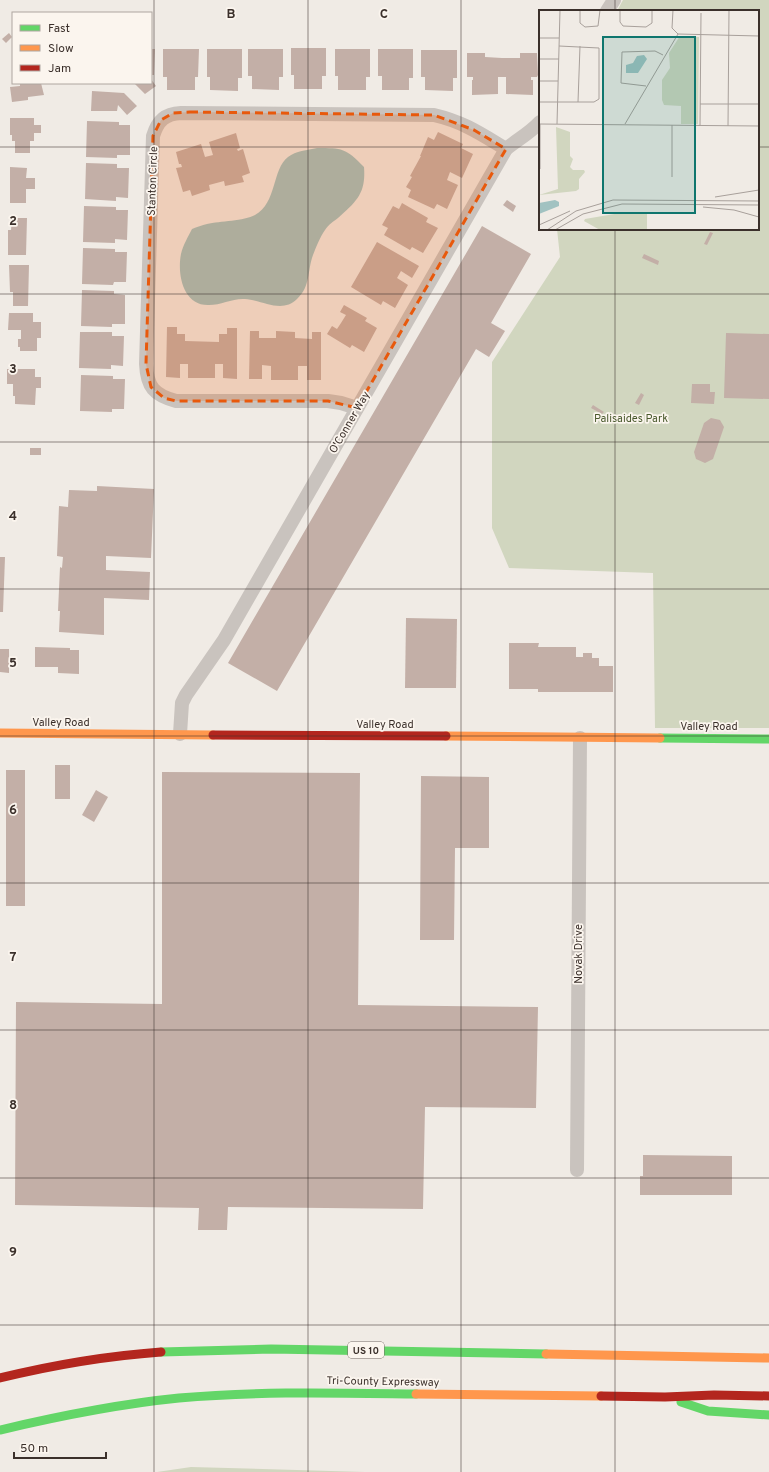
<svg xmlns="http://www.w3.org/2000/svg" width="769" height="1472" font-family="Overpass,sans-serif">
  <rect width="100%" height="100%" fill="#f0ebe5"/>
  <g fill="#d1d6bf">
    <polygon points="623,0 769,0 769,728 655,728 653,573 509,568 492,528 492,362 560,257 557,229 758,229 758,11 617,11"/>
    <polygon points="191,1467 365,1472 157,1472"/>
  </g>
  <path fill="#a1c2c1" d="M317 148C342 148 346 148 364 167 366 193 357 201 338 218 334 221 328 225 325 230 320 237 316 247 313 255 307 271 311 286 297 299 282 314 262 300 245 299 233 298 221 305 209 305 183 306 177 274 181 254 183 245 188 237 192 229 197 227 202 225 207 224 220 221 244 221 255 215 277 203 272 169 288 157 296 151 307 150 317 148Z"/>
  <g fill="#c3afa7">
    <polygon points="9,33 12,37 6,43 2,39"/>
    <polygon points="291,48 326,48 326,76 322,76 322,89 294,89 294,75 291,75"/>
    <polygon points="151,49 155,49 154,75 151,75"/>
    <polygon points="163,49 199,49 198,77 195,77 195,90 167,90 167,77 163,77"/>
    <polygon points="207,49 242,49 242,78 238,78 238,91 210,90 210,77 207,77"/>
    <polygon points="248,49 283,49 283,77 279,77 279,90 252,89 252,76 248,76"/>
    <polygon points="335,49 370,49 370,77 366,77 366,90 338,90 338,76 335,76"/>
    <polygon points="378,49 413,49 413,78 409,78 409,90 382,90 382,76 378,76"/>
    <polygon points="421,50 457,50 457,78 453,78 453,91 425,90 425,77 421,77"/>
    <polygon points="467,53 485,53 485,57 502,58 520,58 520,53 537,53 538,75 537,77 531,77 531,80 533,80 533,95 506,94 506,77 498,77 498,94 472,95 472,80 473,80 473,77 467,77"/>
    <polygon points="151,79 156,86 145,94 134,83 151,83"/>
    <polygon points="20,83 41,83 44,95 28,97 28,100 12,102 10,87 20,86"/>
    <polygon points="92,91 124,93 137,106 127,115 118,105 117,111 91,111"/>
    <polygon points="10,118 34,118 34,125 41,125 41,133 34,133 34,141 30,141 30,153 15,153 15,141 12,141 12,135 10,135"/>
    <polygon points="87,121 119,122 119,125 130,125 130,155 117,155 117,158 86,157"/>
    <polygon points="438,132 463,144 461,148 473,154 462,178 450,172 447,180 458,185 447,209 437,204 434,209 408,197 411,190 406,187 412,177 410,176 421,156 420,156 428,137 434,140"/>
    <polygon points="236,133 240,148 237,149 238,151 243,149 250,173 242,176 244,182 225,186 224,181 209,185 210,190 192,196 190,190 183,192 176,168 182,167 181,164 179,164 176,152 201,144 205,157 213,155 209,142"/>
    <polygon points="86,163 117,164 117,168 129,168 128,198 116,197 116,201 85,199"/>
    <polygon points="10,167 27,168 26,178 35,178 35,189 26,189 26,203 10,203"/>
    <polygon points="507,200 516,206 513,212 503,205"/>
    <polygon points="402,203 428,218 426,222 438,228 423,253 412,247 410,250 384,235 388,228 382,225 393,206 399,209"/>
    <polygon points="84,206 116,207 116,210 128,210 127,240 115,239 115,243 83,242"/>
    <polygon points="12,218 27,218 26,255 8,255 8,230 11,230"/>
    <polygon points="482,226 531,254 491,323 505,331 489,357 476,349 277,691 228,663"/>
    <polygon points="710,232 713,233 707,245 704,244"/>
    <polygon points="377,242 419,266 412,278 401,271 397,278 408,285 395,308 383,301 381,305 351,287"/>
    <polygon points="83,248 115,249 115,252 127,252 126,282 114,282 113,285 82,284"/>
    <polygon points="644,254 659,261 658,265 642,258"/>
    <polygon points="9,265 29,265 28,306 13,306 13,292 10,292"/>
    <polygon points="82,290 114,291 114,294 125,295 125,324 112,324 112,327 81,326"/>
    <polygon points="344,305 367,318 365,321 377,328 364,352 352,345 350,348 327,334 332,326 337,329 341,323 346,315 340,312"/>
    <polygon points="9,313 33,313 33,322 41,322 41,338 37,338 37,351 20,351 20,347 18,347 18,339 21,339 21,330 8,330"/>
    <polygon points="167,327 177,327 177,334 185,334 185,341 219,342 219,334 227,334 227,328 237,328 237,379 223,378 223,364 215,364 215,378 188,378 188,364 180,364 180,378 166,377"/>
    <polygon points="250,331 259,331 259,338 276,338 276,331 295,332 295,338 312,339 312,332 321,332 321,380 307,380 307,366 298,366 298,380 271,380 271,366 262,365 262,379 249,379"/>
    <polygon points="80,332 112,332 112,336 124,336 123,366 111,365 111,369 79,368"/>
    <polygon points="726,333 769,334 769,399 724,398"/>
    <polygon points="7,369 35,369 35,377 41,377 41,388 36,388 35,405 15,404 15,396 13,396 13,384 7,384"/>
    <polygon points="81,375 113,376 113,379 125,379 124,409 112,409 112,412 80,411"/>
    <polygon points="692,384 710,384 710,392 715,392 714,404 691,403"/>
    <polygon points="641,393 644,395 639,405 635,403"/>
    <polygon points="593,405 604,412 602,414 591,408"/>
    <polygon points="711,418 720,420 724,427 713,459 705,463 696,459 694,452 704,423"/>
    <rect x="30" y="448" width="11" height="7"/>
    <polygon points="97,486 154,489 151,558 106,556 106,570 150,572 149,600 104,598 104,635 59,632 60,611 58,611 60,567 62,568 63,557 57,556 59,506 68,507 69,490 97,491"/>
    <polygon points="0,557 5,557 3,612 0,612"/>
    <polygon points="406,618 457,619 456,688 405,688"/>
    <polygon points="509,643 539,643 538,647 576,647 576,657 583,657 583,653 592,653 592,658 599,658 599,666 613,666 613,692 538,692 538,689 509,689"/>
    <polygon points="35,647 70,648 70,650 79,650 79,674 58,673 58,667 35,667"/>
    <polygon points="0,649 9,649 9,673 0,672"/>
    <rect x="55" y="765" width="15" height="34"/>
    <rect x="6" y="770" width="19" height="136"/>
    <polygon points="162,772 360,773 358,1005 538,1007 536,1108 425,1107 423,1209 228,1207 227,1230 198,1230 199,1208 15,1205 16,1002 162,1004"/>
    <polygon points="421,776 489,777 489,848 455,848 454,940 420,940"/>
    <polygon points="96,790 108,797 94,822 82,815"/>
    <polygon points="643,1155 732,1156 732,1195 640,1195 640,1176 643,1176"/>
  </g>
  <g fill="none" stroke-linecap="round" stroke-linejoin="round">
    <g stroke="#c9c3be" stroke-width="14">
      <polyline points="607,11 614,0"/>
      <path d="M357 408 341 403 328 401H176C154 395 147 387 146 364L153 136C158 120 165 114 181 113L434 115C464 122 481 134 506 149"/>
      <path d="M180 734 182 703 186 695 224 640 506 149C517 140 530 133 540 122"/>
      <polyline points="577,1170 580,738"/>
    </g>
    <g stroke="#63d668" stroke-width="9">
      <polyline points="660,738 769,739"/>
      <polyline points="161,1352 271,1349 546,1354"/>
      <polyline points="681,1402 708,1411 769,1415"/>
      <path d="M0 1430C59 1416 119 1404 179 1398 258 1391 337 1393 416 1394"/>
    </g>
    <g stroke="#ff974d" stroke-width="9">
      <polyline points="0,733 213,735"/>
      <polyline points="446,736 660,738"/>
      <polyline points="546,1354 769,1358"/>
      <polyline points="416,1394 601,1396"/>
    </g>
    <g stroke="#b3261e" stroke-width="9">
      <polyline points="213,735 446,736"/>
      <path d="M0 1378C53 1365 106 1356 161 1352"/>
      <polyline points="601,1396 665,1397 714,1395 769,1396"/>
    </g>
  </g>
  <path fill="#e8590c" fill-opacity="0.2" stroke="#e8590c" stroke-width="3" stroke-dasharray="8 5" stroke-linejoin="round" d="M190 112 434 115 474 130 506 149 357 408 328 401H176L164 398 151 387 146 364 153 136 161 120 173 113Z"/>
  <path fill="none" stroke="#3b302b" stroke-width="1" stroke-opacity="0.55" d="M154 0V1472M308 0V1472M461 0V1472M615 0V11M0 147H540M758 147H769M615 229V1472M0 294H769M0 442H769M0 589H769M0 736H769M0 883H769M0 1030H769M0 1178H769M0 1325H769"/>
  <g text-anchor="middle" stroke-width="3.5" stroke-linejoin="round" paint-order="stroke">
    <rect fill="#fbf5ee" stroke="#756b66" stroke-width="1" x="348" y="1342" width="36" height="16" rx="3"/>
    <g font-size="10" font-weight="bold" fill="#3b302b">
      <text x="366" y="1354">US 10</text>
    </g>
    <g font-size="11" fill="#3b302b" stroke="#fbf5ee">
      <text transform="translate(152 181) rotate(-88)" y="4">Stanton Circle</text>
      <text transform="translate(349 422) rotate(-60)" y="4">O'Conner Way</text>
      <text x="61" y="726">Valley Road</text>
      <text x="385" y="728">Valley Road</text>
      <text x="709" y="730">Valley Road</text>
      <text transform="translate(578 954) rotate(-90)" y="4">Novak Drive</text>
      <text transform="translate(383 1381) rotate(1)" y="4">Tri-County Expressway</text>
    </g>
    <g font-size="11" fill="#4a5a2e" stroke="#fbf5ee">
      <text x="631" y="422">Palisaides Park</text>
    </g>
  </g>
  <g transform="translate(539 10)">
    <rect width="220" height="220" fill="#f0ebe5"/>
    <path d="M141 26 160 27 159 114H142V96L125 95 123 90V70L131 58 130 43ZM17 117 31 122V146L34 149 31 157 34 160H45L46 162 40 169V179L37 181 0 185 19 179ZM87 202 108 203V220H61L45 211 46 209Z" fill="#d1d6bf"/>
    <path d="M105 45 108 49 99 63H87V55L94 53 98 46ZM16 190 20 192V196L0 204V193Z" fill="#a1c2c1"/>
    <path fill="none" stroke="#a8a09b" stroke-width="1" d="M41 0V13L46 17 59 16 61 0M81 0V12L84 16 107 17 113 13V0M134 0 133 18 139 24 220 26M0 28H20M0 49H20M0 71H19M107 76 82 73 83 42 116 41 124 45M0 92H55L60 89V38L20 36M39 92 41 36M161 94H220M0 114 220 116M18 114 21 0M86 114 139 24M161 116 162 3M189 116 190 0M1 159V114M133 167V115M176 187 220 180M164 197 195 200 220 207M0 215 31 201M8 220 37 201 74 190 220 191M16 220 44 204 83 194 220 195"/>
    <path fill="#0f766e" fill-opacity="0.15" stroke="#0f766e" stroke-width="2" d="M64 27H156V203H64Z"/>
    <rect width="220" height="220" fill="none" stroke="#3b302b" stroke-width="2"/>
  </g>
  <g font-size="13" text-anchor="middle" font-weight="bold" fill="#3b302b" stroke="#fbf5ee" stroke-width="3.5" stroke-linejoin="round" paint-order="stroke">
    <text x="231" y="18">B</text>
    <text x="384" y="18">C</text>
    <text x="13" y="225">2</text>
    <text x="13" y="373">3</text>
    <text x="13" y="520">4</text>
    <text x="13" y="667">5</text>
    <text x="13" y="814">6</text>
    <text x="13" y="961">7</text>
    <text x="13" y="1109">8</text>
    <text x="13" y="1256">9</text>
  </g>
  <rect x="12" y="12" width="140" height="72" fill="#fbf5ee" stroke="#aea6a0"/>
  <rect x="20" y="25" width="20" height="6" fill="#63d668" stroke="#aea6a0"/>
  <text x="48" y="32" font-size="12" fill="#3b302b">Fast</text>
  <rect x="20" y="45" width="20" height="6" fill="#ff974d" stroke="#aea6a0"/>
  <text x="48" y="52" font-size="12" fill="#3b302b">Slow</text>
  <rect x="20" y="65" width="20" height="6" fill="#b3261e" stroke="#aea6a0"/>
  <text x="48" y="72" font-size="12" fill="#3b302b">Jam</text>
  <path d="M14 1452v6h92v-6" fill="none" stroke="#3b302b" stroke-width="2"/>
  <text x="20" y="1452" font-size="12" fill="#3b302b" stroke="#fbf5ee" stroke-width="3" paint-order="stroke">50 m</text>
</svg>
